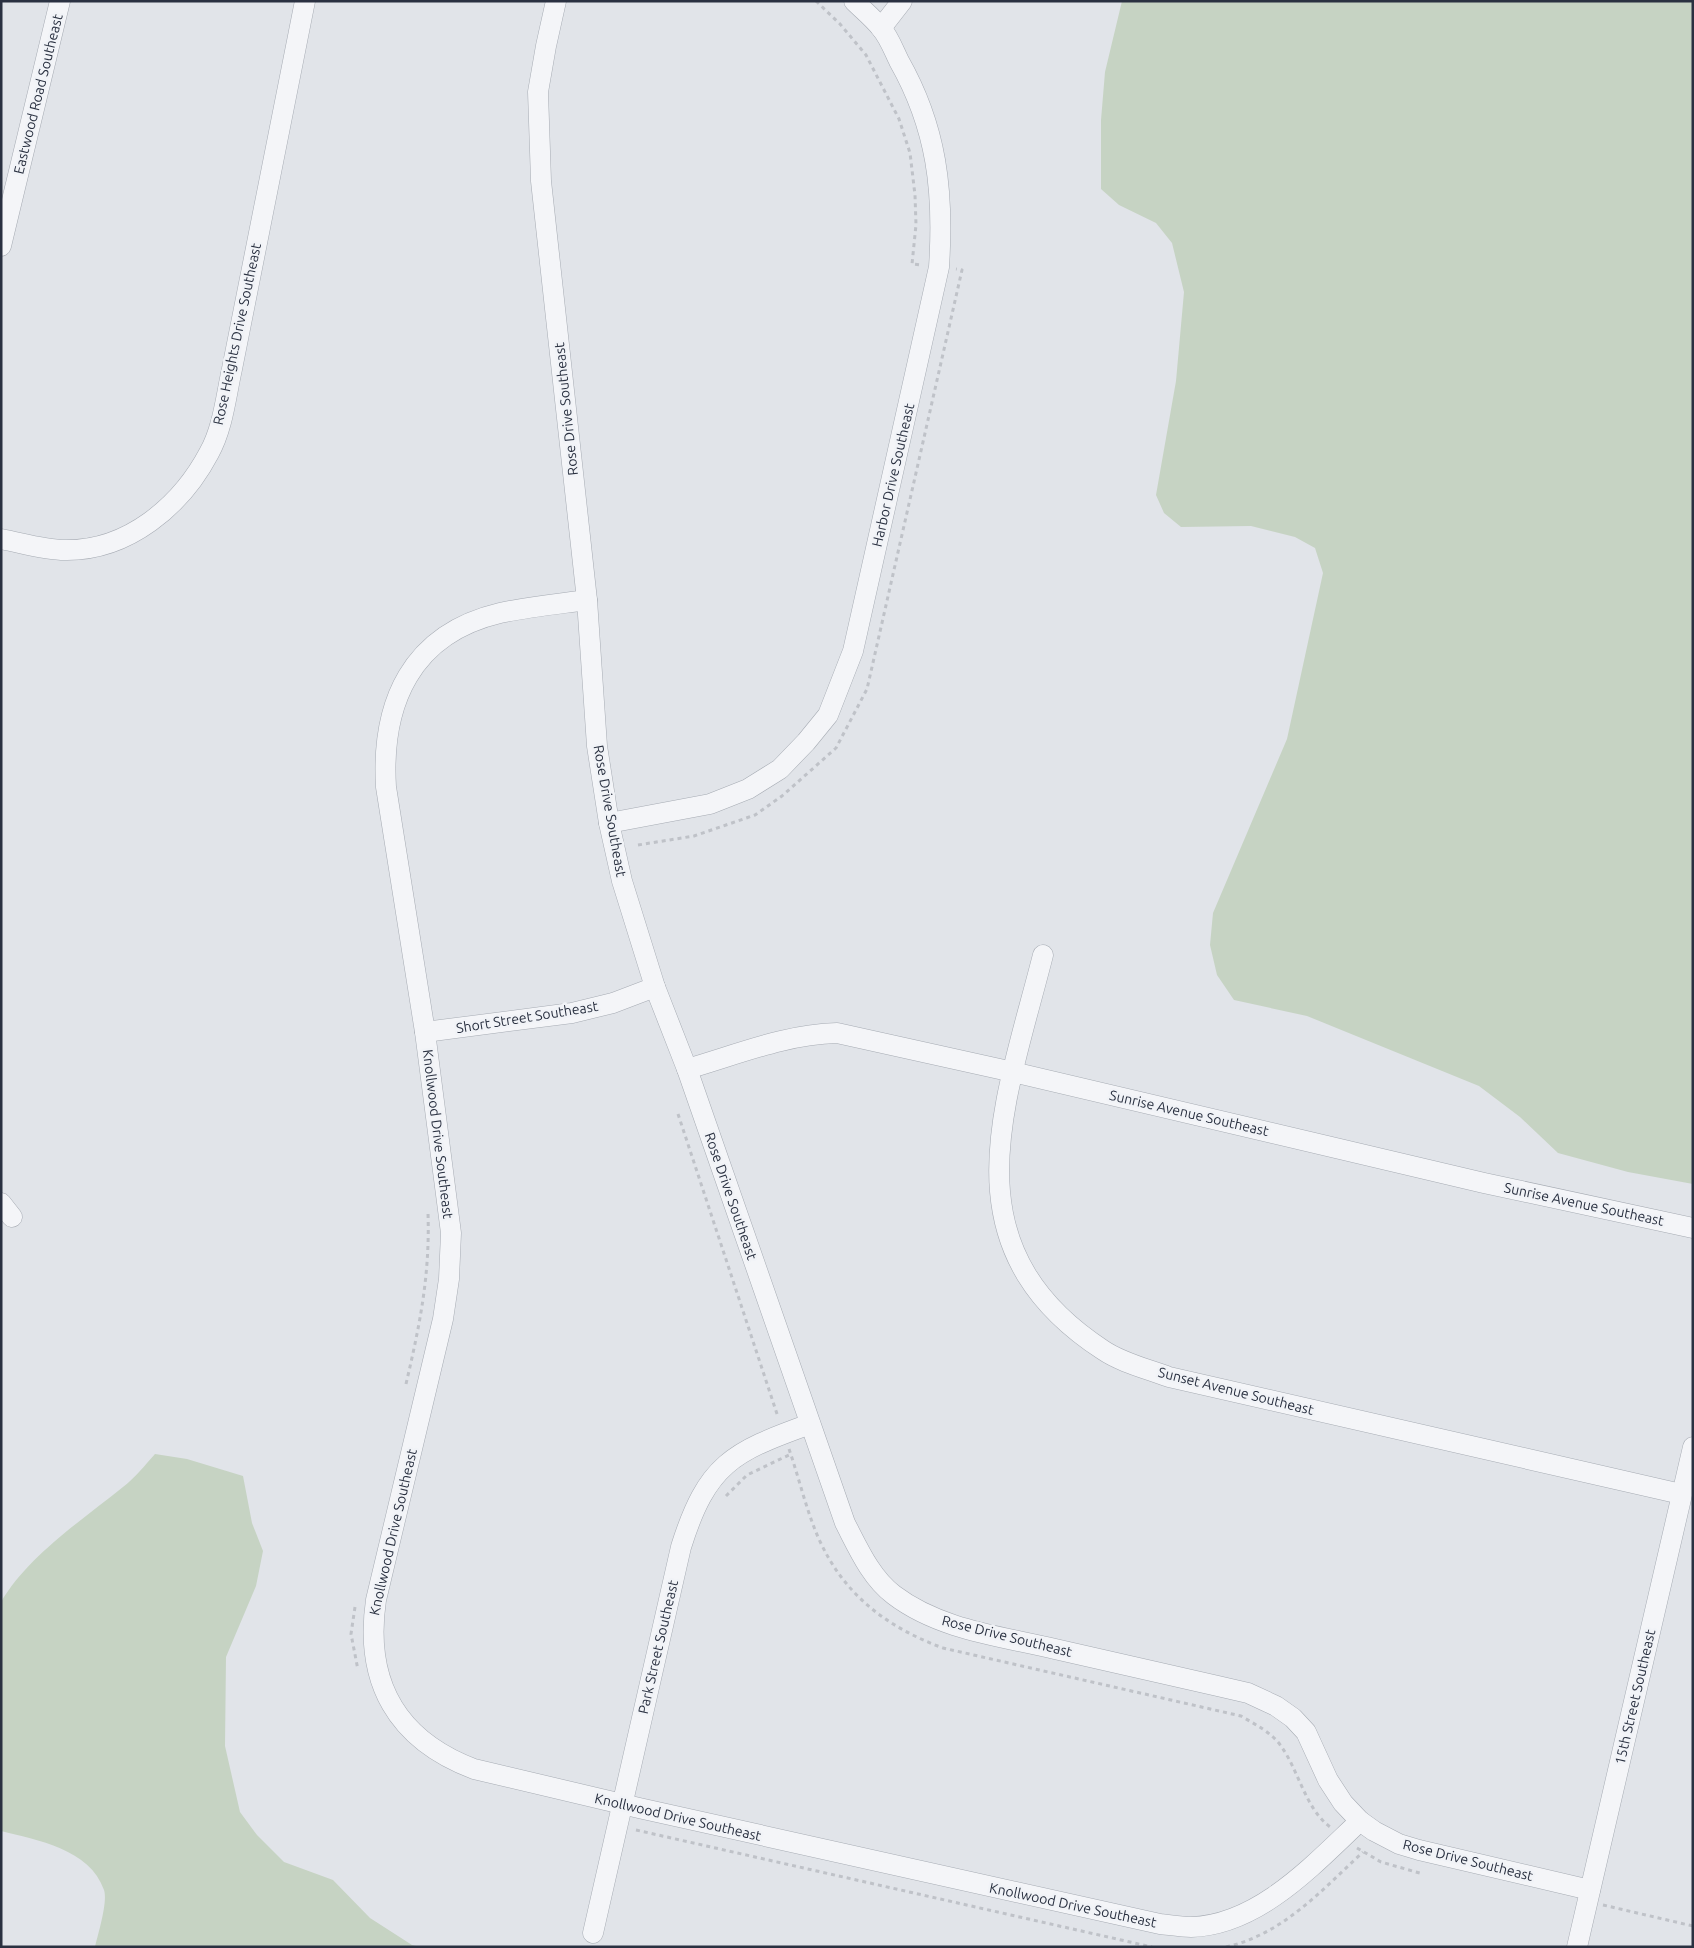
<svg xmlns="http://www.w3.org/2000/svg" width="1694" height="1948" font-family="Ubuntu,sans-serif">
  <rect width="100%" height="100%" fill="#e1e4e9"/>
  <g fill="#c6d3c3">
    <polygon points="1122,1 1693,1 1693,1184 1628,1172 1558,1153 1520,1117 1479,1086 1307,1016 1234,1000 1217,975 1210,945 1213,913 1287,739 1323,573 1315,548 1295,537 1251,526 1181,527 1164,513 1156,495 1176,381 1184,292 1172,243 1156,223 1119,205 1101,189 1101,120 1105,72"/>
    <path d="M155 1454 187 1459 243 1476 252 1523 263 1551 256 1586 226 1657 225 1746 240 1812 257 1835 284 1862 333 1880 370 1918 412 1945 420 1947H95C98 1934 108 1902 104 1890 90 1849 37 1840 1 1831V1602C28 1556 82 1520 123 1487 135 1478 145 1465 155 1454Z"/>
  </g>
  <g fill="none" stroke-linecap="round" stroke-linejoin="round">
    <defs>
      <g id="street">
        <path d="M556 1 546 46 538 92 541 181 587 600 597 746 609 823 622 881 655 987 687 1069 845 1523C858 1548 871 1578 894 1595 940 1630 1001 1636 1055 1649 1120 1664 1184 1678 1248 1693L1276 1706 1293 1718 1306 1732 1328 1780 1343 1803 1360 1821 1374 1831 1399 1844 1419 1850 1590 1890"/>
        <polyline points="881,28 902,1"/>
        <polyline points="1,246 60,1"/>
        <path d="M1 539C22 543 44 550 65 550 128 551 181 506 209 453 223 428 226 396 232 369L305 1"/>
        <path d="M587 600C558 604 528 607 500 613 411 634 381 703 386 787L425 1032 451 1233 449 1279 443 1319 376 1600C364 1682 397 1740 474 1769L639 1808 1160 1924C1170 1925 1181 1927 1191 1927 1259 1925 1314 1864 1360 1821"/>
        <path d="M609 823 710 804 748 789 780 769 806 742 828 715 853 651 939 267C944 191 937 128 899 61 894 51 889 37 881 28 873 18 863 10 854 1"/>
        <path d="M1043 955C1005 1105 944 1246 1103 1350 1122 1363 1148 1369 1169 1377L1681 1494"/>
        <polyline points="425,1032 572,1013 613,1003 655,987"/>
        <path d="M687 1069C736 1055 786 1034 837 1033L1013 1072 1484 1183 1693 1228"/>
        <polyline points="1,1203 12,1217"/>
        <path d="M593 1933 681 1547C707 1464 732 1452 810 1424"/>
        <polyline points="1577,1947 1693,1447"/>
      </g>
    </defs>
    <use href="#street" stroke="#a6abb3" stroke-width="21"/>
    <g stroke="#bfc2c8" stroke-width="3" stroke-dasharray="4 4" stroke-linecap="butt">
      <polyline points="816,1 840,24 866,55 899,119 910,153 915,195 916,225 912,264 921,265"/>
      <polyline points="638,845 694,836 755,815 782,796 836,748 867,689 962,270 956,269"/>
      <polyline points="678,1114 778,1417"/>
      <path d="M406 1384C420 1324 430 1275 428 1213"/>
      <path d="M789 1449C799 1478 806 1509 818 1537 843 1594 886 1627 943 1648L1241 1716C1256 1725 1271 1732 1281 1746 1299 1771 1305 1808 1330 1827"/>
      <polyline points="726,1496 747,1475 791,1454"/>
      <polyline points="355,1607 351,1634 358,1670"/>
      <polyline points="636,1830 1152,1947"/>
      <polyline points="1357,1848 1381,1862 1423,1874"/>
      <polyline points="1603,1905 1693,1926"/>
      <path d="M1226 1947C1283 1934 1321 1891 1363 1852"/>
    </g>
    <use href="#street" stroke="#f4f5f8" stroke-width="20"/>
  </g>
  <g text-anchor="middle" stroke-width="5" stroke-linejoin="round" paint-order="stroke">
    <g font-size="14" fill="#2a3141" stroke="#f1f3f7">
      <text transform="translate(38 94) rotate(-76)" y="5">Eastwood Road Southeast</text>
      <text transform="translate(237 334) rotate(-78)" y="5">Rose Heights Drive Southeast</text>
      <text transform="translate(566 409) rotate(-96)" y="5">Rose Drive Southeast</text>
      <text transform="translate(893 475) rotate(-77)" y="5">Harbor Drive Southeast</text>
      <text transform="translate(610 811) rotate(80)" y="5">Rose Drive Southeast</text>
      <text transform="translate(527 1017) rotate(-9)" y="5">Short Street Southeast</text>
      <text transform="translate(1189 1113) rotate(13)" y="5">Sunrise Avenue Southeast</text>
      <text transform="translate(438 1134) rotate(83)" y="5">Knollwood Drive Southeast</text>
      <text transform="translate(731 1196) rotate(71)" y="5">Rose Drive Southeast</text>
      <text transform="translate(1584 1204) rotate(12)" y="5">Sunrise Avenue Southeast</text>
      <text transform="translate(1236 1391) rotate(14)" y="5">Sunset Avenue Southeast</text>
      <text transform="translate(393 1532) rotate(-77)" y="5">Knollwood Drive Southeast</text>
      <text transform="translate(1007 1636) rotate(14)" y="5">Rose Drive Southeast</text>
      <text transform="translate(658 1647) rotate(-77)" y="5">Park Street Southeast</text>
      <text transform="translate(1635 1697) rotate(-77)" y="5">15th Street Southeast</text>
      <text transform="translate(678 1817) rotate(13)" y="5">Knollwood Drive Southeast</text>
      <text transform="translate(1468 1860) rotate(14)" y="5">Rose Drive Southeast</text>
      <text transform="translate(1073 1905) rotate(12)" y="5">Knollwood Drive Southeast</text>
    </g>
  </g>
  <rect width="1694" height="1948" fill="none" stroke="#2a3141" stroke-width="5"/>
</svg>
